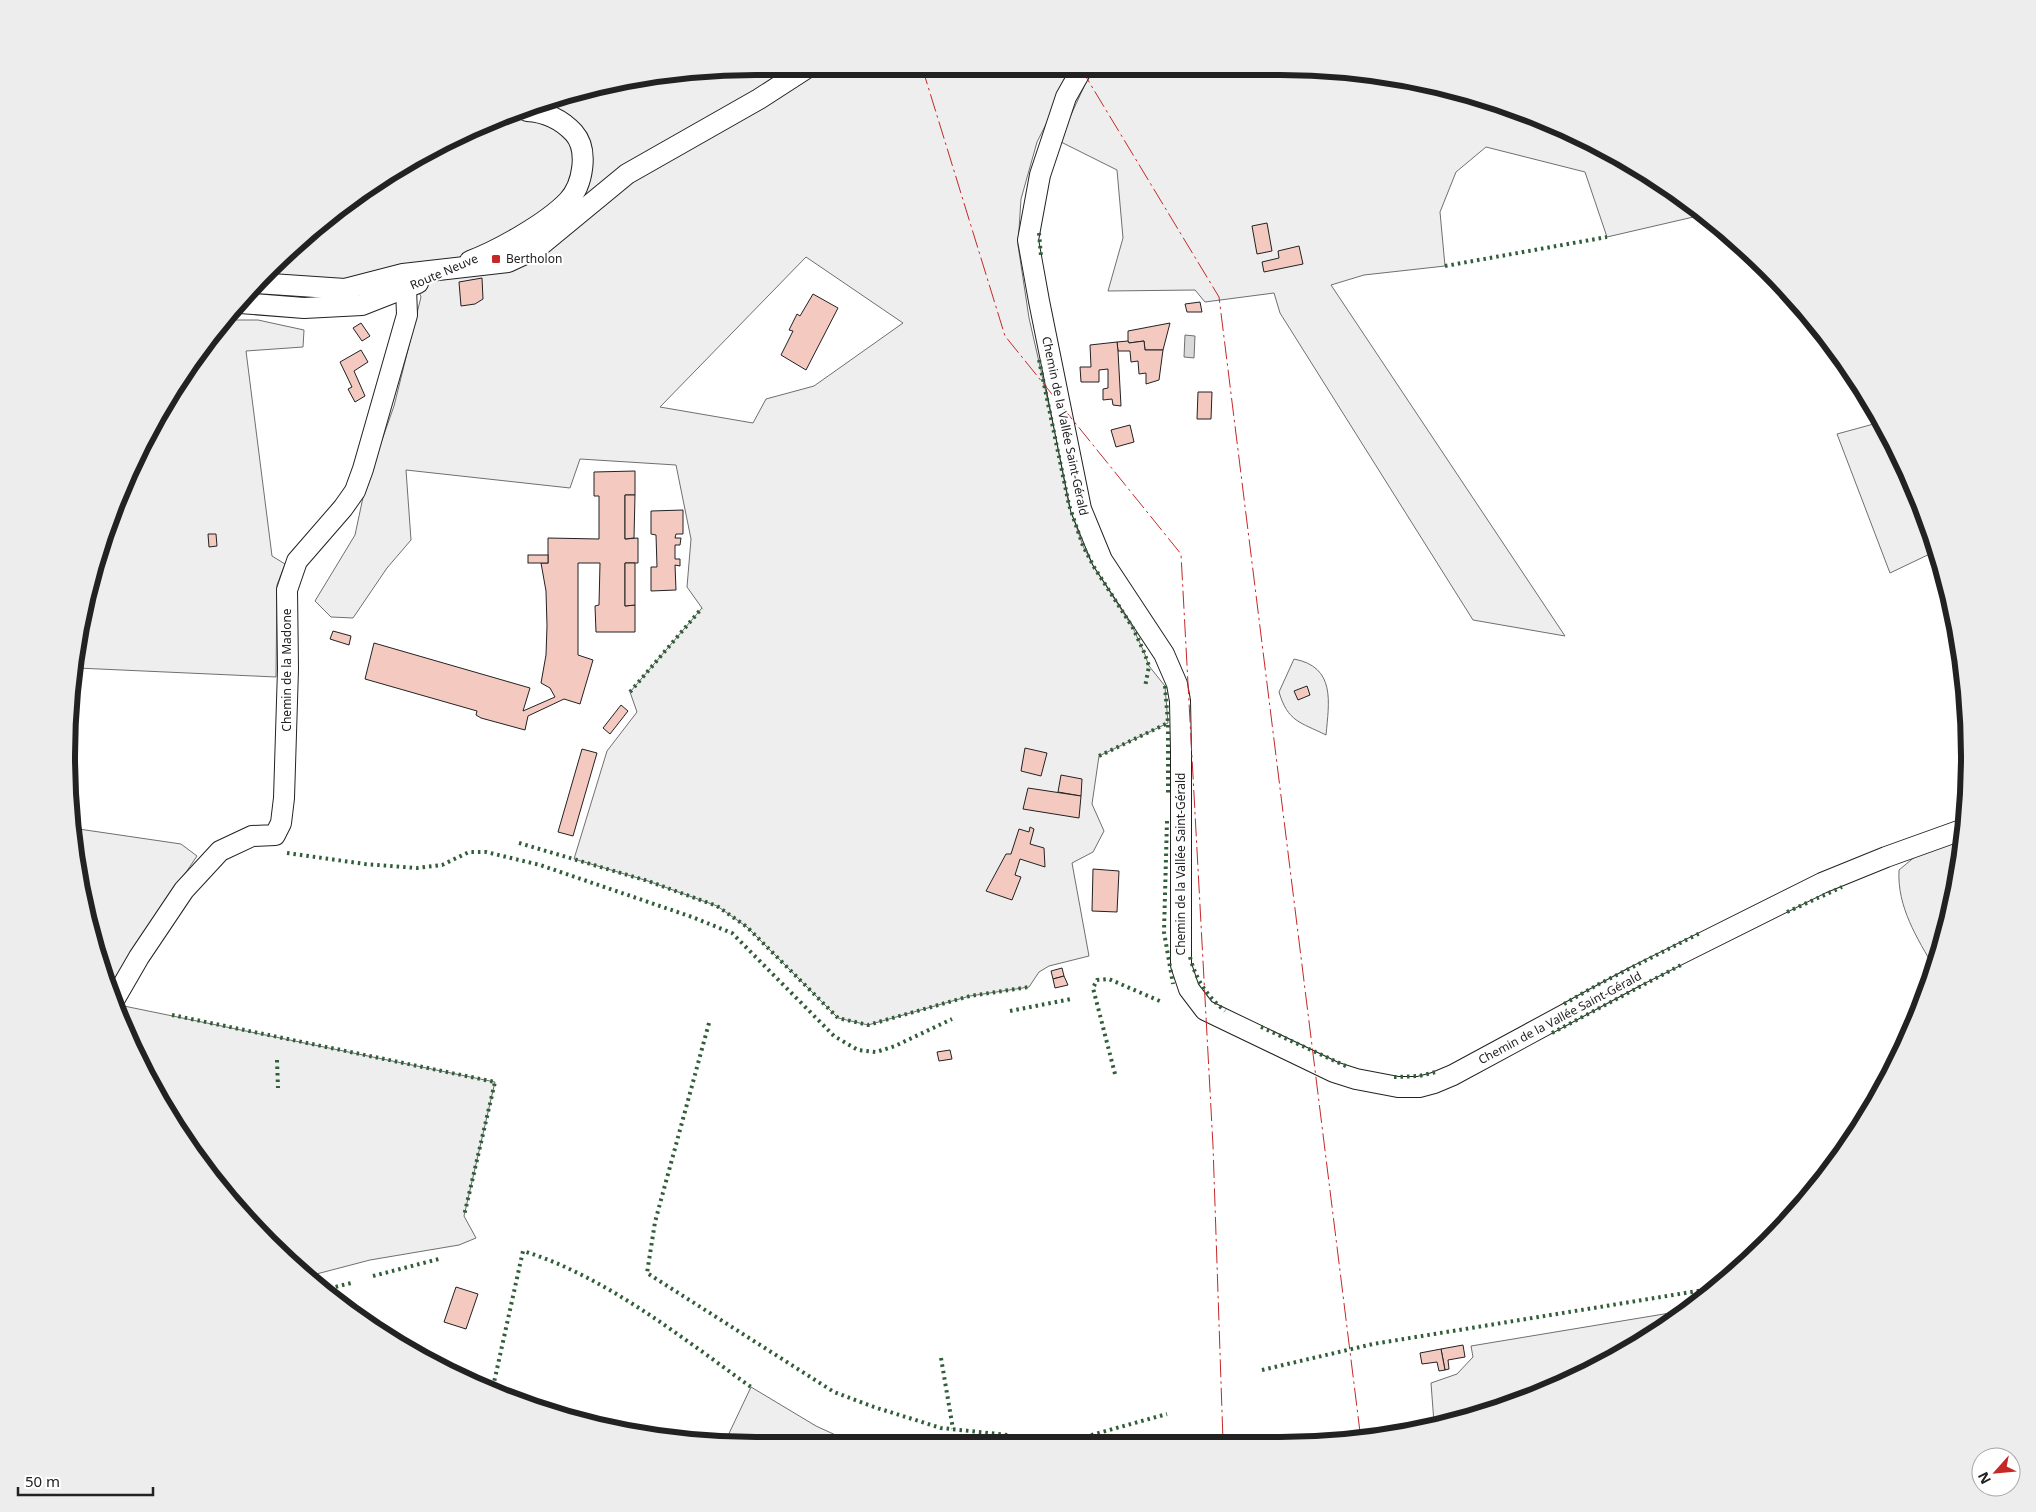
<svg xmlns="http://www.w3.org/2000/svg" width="2036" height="1512" font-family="'Noto Sans',sans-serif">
  <rect width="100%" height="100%" fill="#fff"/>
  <g fill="#eee" stroke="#6f6f6f" fill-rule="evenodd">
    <path d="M756 66 1075 67 1037 142 1021 199 1018 245 1029 318 1054 428 1069 505 1083 546 1094 567 1133 628 1144 652 1149 666 1165 686 1168 723 1099 756 1092 804 1104 831 1093 852 1072 863 1089 956 1049 966 1039 972 1029 987 970 996 868 1025 838 1018 747 927 717 906 648 881 574 859 607 751 637 712 630 692 702 608 687 587 691 539 676 465 580 459 570 488 406 470 411 540 387 568 353 618 331 617 315 601 355 535 365 488 394 406 421 297 410 268 348 289 248 292 268 268 411 159 577 90ZM806 257 903 323 814 386 766 399 753 423 660 407Z"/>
    <polygon points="1093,67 1325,68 1458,90 1544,119 1663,183 1702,215 1607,237 1585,172 1486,147 1456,172 1440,212 1445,266 1364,275 1331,285 1565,636 1473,620 1280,313 1274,293 1205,302 1195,290 1108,291 1123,238 1117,170 1059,141"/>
    <polygon points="226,320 258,320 304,330 303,347 246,351 272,556 285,564 277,585 276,677 77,668 80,621 138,451 183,373"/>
    <polygon points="1881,422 1899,451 1936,551 1890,573 1837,434"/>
    <path d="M1294 659C1336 667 1329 702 1326 735 1300 722 1288 722 1279 692Z"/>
    <polygon points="72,828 181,844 197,856 108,988 90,934"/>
    <path d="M1964 838V846L1935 969C1917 938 1897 907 1899 870L1917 855Z"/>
    <polygon points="119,1005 495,1082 464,1216 476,1238 459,1245 370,1260 305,1277 209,1176 119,1020 115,1010"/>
    <polygon points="1688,1310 1544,1393 1434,1423 1431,1383 1457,1374 1473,1357 1471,1346"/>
    <polygon points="751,1387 816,1426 853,1443 724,1444"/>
  </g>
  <polygon fill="#d9d9d9" stroke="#6f6f6f" points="1185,335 1195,336 1194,358 1184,357"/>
  <g fill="#f3c9c0" stroke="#222">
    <polygon points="1267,223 1272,251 1257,254 1252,226"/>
    <polygon points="1299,246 1303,264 1264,272 1262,262 1279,258 1278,251"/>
    <polygon points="482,278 483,299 475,304 461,306 459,282"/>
    <polygon points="813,294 838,308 806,370 781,355 793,331 789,330 797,314 800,316"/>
    <polygon points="1200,302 1202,312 1187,312 1185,304"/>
    <polygon points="361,323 370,336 362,341 353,328"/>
    <polygon points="1170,323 1163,350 1145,350 1144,341 1129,343 1128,341 1128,331"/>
    <polygon points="1128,341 1129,343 1144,341 1145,350 1163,350 1159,380 1146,384 1146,373 1139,374 1138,361 1131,362 1130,351 1118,351 1117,342"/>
    <polygon points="1117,342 1118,351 1121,406 1113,405 1112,399 1103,400 1103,389 1108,388 1108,369 1099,370 1099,382 1081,382 1080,367 1091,367 1090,345"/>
    <polygon points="361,350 368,362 354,371 365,396 355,402 348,389 352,387 340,362"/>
    <polygon points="1198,392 1212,392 1211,419 1197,419"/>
    <polygon points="1130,425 1134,442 1116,447 1111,430"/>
    <polygon points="635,471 635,495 625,495 625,539 638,538 638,563 625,563 625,606 635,605 635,632 596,632 595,606 599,605 600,563 578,563 578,655 593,660 580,704 564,699 528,716 525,730 481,718 476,715 477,711 365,679 374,643 530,688 523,711 555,697 550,688 541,683 546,655 547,626 546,591 541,563 548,563 548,538 599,539 599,496 594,496 594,472"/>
    <polygon points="625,495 635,495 634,538 625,539"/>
    <polygon points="683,510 683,534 676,534 675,538 681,538 680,545 675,545 675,559 680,559 680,566 675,565 676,590 651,591 651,567 657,567 656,535 651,534 651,511"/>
    <polygon points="208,534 216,534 217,546 209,547"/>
    <rect x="528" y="555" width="20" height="8"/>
    <polygon points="625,563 635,563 635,605 625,606"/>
    <polygon points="333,631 351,636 349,645 330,639"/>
    <polygon points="1307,686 1310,695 1298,700 1294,691"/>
    <polygon points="621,705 628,711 610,734 603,728"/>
    <polygon points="1025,748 1047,753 1041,776 1021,771"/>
    <polygon points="582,749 597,753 573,836 558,832"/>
    <polygon points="1061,775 1082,779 1081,796 1058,792"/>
    <polygon points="1028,788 1081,796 1079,818 1023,809"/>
    <polygon points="1030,827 1034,829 1030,844 1044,848 1045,867 1020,859 1015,875 1021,877 1012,900 986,891 1006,854 1011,854 1019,829 1029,832"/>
    <polygon points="1093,869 1119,871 1117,912 1092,911"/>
    <polygon points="1062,968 1064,976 1053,979 1051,971"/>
    <polygon points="1064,976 1068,985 1055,988 1053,979"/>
    <polygon points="950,1050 952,1059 939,1061 937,1052"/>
    <polygon points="456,1287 478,1294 466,1329 444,1322"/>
    <polygon points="1463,1345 1465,1357 1448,1360 1449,1369 1445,1370 1441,1349"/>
    <polygon points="1441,1349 1445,1370 1439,1371 1437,1362 1422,1364 1420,1353"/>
  </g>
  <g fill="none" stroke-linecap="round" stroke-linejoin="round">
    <defs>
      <g id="minor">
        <polyline points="1083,67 1066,97 1040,175 1028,240 1039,301 1081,509 1102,560 1164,654 1177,684 1180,701 1181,751 1181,965 1189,989 1205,1010 1334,1072 1356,1079 1398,1087 1419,1087 1434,1083 1453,1075 1636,976 1822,883 1886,857 1964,829"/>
        <path d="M470 261C499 250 547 223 568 201 583 185 589 150 574 133 561 119 546 112 527 111"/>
        <polyline points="256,283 345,289 403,274 508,262 536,249 627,174 759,99 810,66"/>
        <polyline points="240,303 304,308 362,305 418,283"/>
        <polyline points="113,1002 139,957 184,890 220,851 252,836 275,835 281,823 284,798 288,669 287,590 297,561 343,508 355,491 363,469 407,315 406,288"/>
      </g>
    </defs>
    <use href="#minor" stroke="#222" stroke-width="22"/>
    <use href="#minor" stroke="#fff" stroke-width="20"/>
    <g stroke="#2f5e38" stroke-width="4" stroke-dasharray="2.5 4" stroke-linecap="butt">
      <polyline points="1039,233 1041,256"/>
      <polyline points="1445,266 1607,237"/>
      <polyline points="1039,360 1069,505 1083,546 1094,567 1133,628 1144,652 1149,666 1145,687"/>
      <polyline points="1935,552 1936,551"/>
      <polyline points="1165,686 1168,723 1168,794"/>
      <polyline points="630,692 702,608"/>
      <polyline points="1099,756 1168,723"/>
      <polyline points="1167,821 1164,932 1173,984"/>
      <polyline points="519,843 648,881 717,906 747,927 838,1018 868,1025 970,996 1029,987"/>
      <polyline points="287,853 365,864 417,868 442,865 469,852 486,852 540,865 692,917 732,933 834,1036 858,1050 876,1052 895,1046 952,1019"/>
      <polyline points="1787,912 1842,887"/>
      <path d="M1190 957C1196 980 1207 996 1225 1011"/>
      <polyline points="1564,1004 1599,984 1702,932"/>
      <polyline points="1010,1011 1071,999"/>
      <polyline points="172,1015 495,1082 464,1216"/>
      <polyline points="709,1023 655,1222 647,1273 834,1392 874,1407 941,1428 1008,1435"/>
      <polyline points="1261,1027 1348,1067"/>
      <polyline points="1552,1033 1681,965"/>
      <polyline points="277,1060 278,1088"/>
      <polyline points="1115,1074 1093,988 1097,980 1109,979 1162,1002"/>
      <polyline points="1394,1077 1419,1076 1436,1072"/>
      <polyline points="373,1276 439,1259"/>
      <polyline points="323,1290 351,1283"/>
      <polyline points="941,1358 953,1429"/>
      <polyline points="1262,1370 1373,1344 1716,1288"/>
      <path d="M493 1387 523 1251C605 1276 681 1337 751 1387"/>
      <polyline points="1066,1442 1167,1414"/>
    </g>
    <g stroke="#c62828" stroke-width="1" stroke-dasharray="18 4 2.5 4" stroke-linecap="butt">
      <polyline points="922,67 1005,336 1181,554 1213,1146 1223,1441"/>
      <polyline points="1080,67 1219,297 1361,1440"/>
    </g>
  </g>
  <rect fill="#c62828" stroke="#fff" stroke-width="2" x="491" y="254" width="10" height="10" rx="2.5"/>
  <g text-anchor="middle" stroke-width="4" stroke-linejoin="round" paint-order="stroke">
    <g font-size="12" fill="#222" stroke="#fff" text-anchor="start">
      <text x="506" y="263">Bertholon</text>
    </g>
    <g font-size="12" fill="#222" stroke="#fff">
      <text transform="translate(444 272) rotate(-23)" y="4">Route Neuve</text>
      <text transform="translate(1065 426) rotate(78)" y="4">Chemin de la Vallée Saint-Gérald</text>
      <text transform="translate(287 670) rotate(-90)" y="4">Chemin de la Madone</text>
      <text transform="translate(1181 864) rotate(-90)" y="4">Chemin de la Vallée Saint-Gérald</text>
      <text transform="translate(1560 1018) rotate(-28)" y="4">Chemin de la Vallée Saint-Gérald</text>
    </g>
  </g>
  <path d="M0 0H2036V1512H0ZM756 75H1280A681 681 0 0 1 1961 756V756A681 681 0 0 1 1280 1437H756A681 681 0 0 1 75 756V756A681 681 0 0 1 756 75Z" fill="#ededed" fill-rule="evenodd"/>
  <path fill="none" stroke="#222" stroke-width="6" d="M756 75H1280A681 681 0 0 1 1961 756V756A681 681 0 0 1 1280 1437H756A681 681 0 0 1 75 756V756A681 681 0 0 1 756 75Z"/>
  <g transform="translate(1996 1472) rotate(243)"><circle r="24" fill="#ffffff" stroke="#a7a7a7"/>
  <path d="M0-4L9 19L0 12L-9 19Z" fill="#c62828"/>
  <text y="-8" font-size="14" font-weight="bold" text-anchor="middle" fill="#222222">N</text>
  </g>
  <path d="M18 1487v8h135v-8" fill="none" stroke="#222222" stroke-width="2.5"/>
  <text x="25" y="1487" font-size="15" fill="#222222" stroke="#ffffff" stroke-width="4" paint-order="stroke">50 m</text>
</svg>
